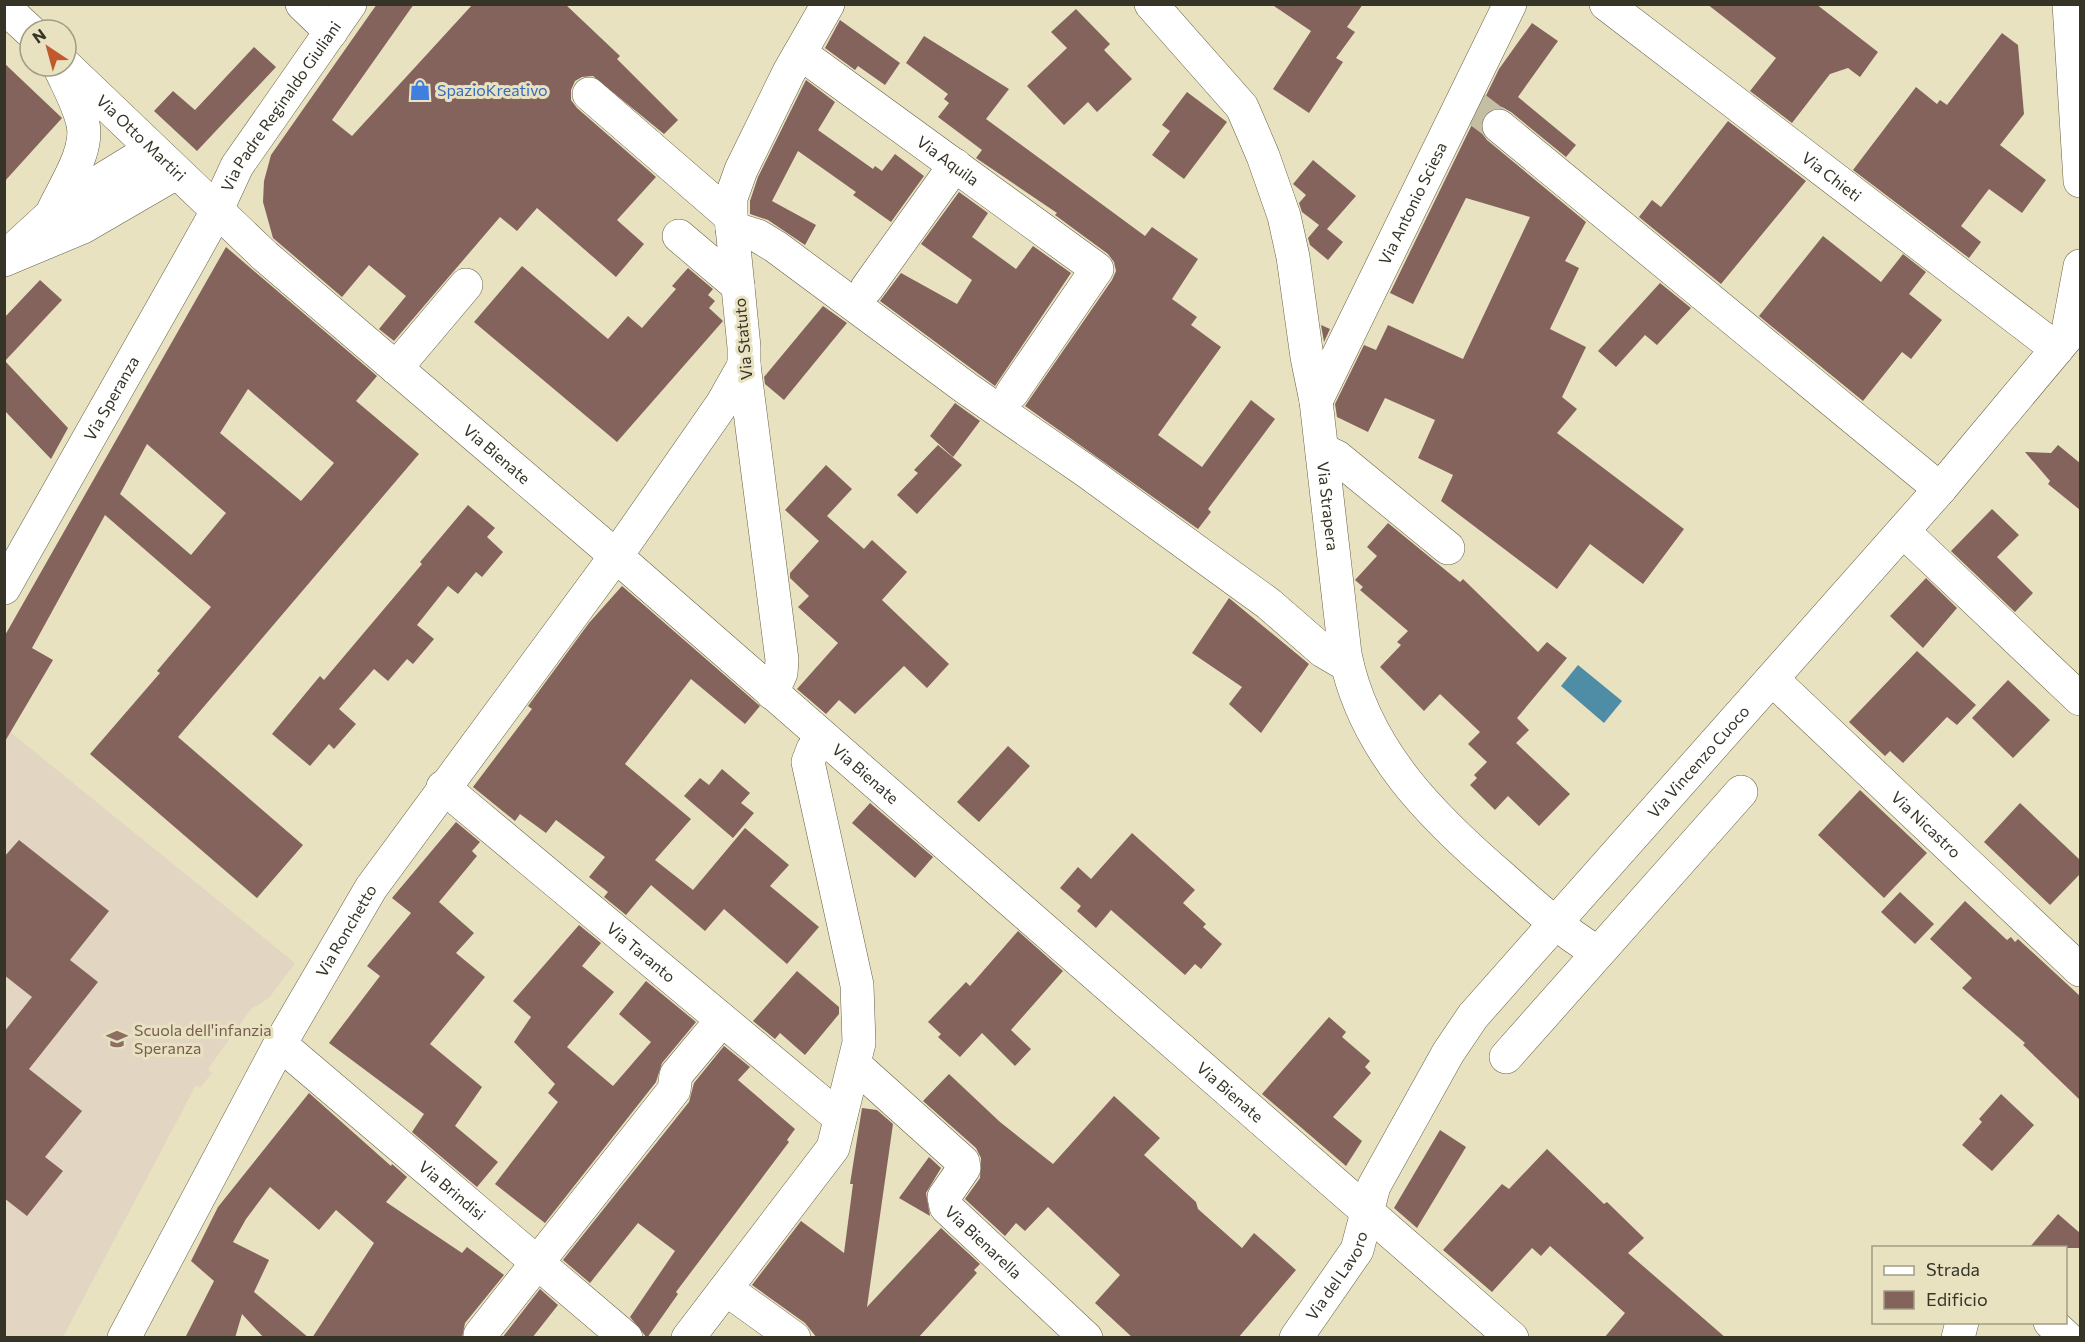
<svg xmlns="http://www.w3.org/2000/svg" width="2085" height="1342" font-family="Commissioner,sans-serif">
  <rect width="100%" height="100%" fill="#e8e2c1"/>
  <polygon fill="#e2d5c2" points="4,727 295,963 269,998 251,1009 208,1069 212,1073 200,1088 196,1085 63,1337 9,1337 5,1334"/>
  <polygon fill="#4e8da5" points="1578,665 1622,701 1604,723 1561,686"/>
  <g fill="#84635c" fill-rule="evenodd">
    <polygon points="377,4 414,4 332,120 352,136 473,4 565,4 620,56 617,59 678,120 664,134 593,76 582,77 575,81 571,90 571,100 577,108 656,177 617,220 644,244 616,277 537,208 517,231 500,217 394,341 379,329 406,296 369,265 342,297 273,238 263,202 264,181 271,155"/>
    <polygon points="1271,4 1363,4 1347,27 1355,32 1336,58 1343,62 1309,113 1273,89 1311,31"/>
    <polygon points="1707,4 1816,4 1878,52 1860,77 1848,68 1830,74 1792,123 1750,91 1776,58"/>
    <polygon points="1076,9 1110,44 1104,50 1132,79 1097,112 1088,102 1064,125 1027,86 1067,48 1051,32"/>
    <polygon points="840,20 900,63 885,85 858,66 855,70 825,48"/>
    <polygon points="1532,23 1558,41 1518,97 1576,145 1566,157 1511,112 1502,107 1492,109 1485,114 1481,122 1481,132 1487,140 1586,222 1565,261 1579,268 1550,329 1586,347 1562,397 1577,409 1557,433 1684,529 1643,584 1590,544 1557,589 1441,501 1453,475 1418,458 1435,420 1385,398 1368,432 1337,417 1335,404 1364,345 1376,350 1388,325 1463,359 1530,217 1466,198 1413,304 1390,293 1499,69"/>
    <polygon points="2002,33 2018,45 2024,114 2000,145 2046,180 2022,213 1989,189 1961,226 1981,242 1969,258 1853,170 1916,87 1937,104 1940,100 1947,105"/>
    <polygon points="924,36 1009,89 986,119 1145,236 1152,227 1198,259 1172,299 1197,317 1191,325 1221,347 1158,435 1202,467 1251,400 1275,419 1208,509 1211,512 1198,529 1025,406 1112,280 1116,271 1114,262 1108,254 1055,215 1057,213 976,158 982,150 938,117 949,103 944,99 948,94 906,63"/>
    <polygon points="254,47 276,67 197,151 154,111 173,91 195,110"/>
    <polygon points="4,63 62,118 4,182"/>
    <polygon points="806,80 835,102 818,130 873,169 875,166 882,171 895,154 924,176 891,222 853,195 856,192 798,151 772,201 816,225 805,245 768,220 750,214 750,201 758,177"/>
    <polygon points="1187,92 1227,122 1184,179 1152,155 1170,131 1162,125"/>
    <polygon points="1728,121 1806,181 1721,284 1639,217 1652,200 1661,207"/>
    <polygon points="1313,160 1356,196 1327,229 1343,242 1328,260 1310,245 1308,238 1319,225 1302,212 1299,203 1306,195 1293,184"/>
    <polygon points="959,192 988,213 972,237 1016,269 1033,246 1071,273 995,386 880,301 901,273 957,304 972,280 921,244"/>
    <polygon points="1823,236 1881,282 1903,254 1926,272 1909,294 1942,320 1911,359 1902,352 1863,401 1759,316"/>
    <path d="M226 247 377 376 356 401 419 454 178 737 303 845 257 898 90 754 160 673 157 671 211 607 105 515 32 648 53 660 4 743V637ZM248 389 334 463 301 501 220 433ZM147 444 226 513 191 555 120 494Z"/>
    <polygon points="522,266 608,339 628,316 642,328 676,289 672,286 688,268 713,289 708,295 715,301 709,308 723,321 617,442 474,322"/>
    <polygon points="40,280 62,300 5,361 68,428 51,459 4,410 4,318"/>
    <polygon points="1660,283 1691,308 1657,345 1645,335 1616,367 1598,351"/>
    <polygon points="823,306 847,323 784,400 765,384 764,377"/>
    <polygon points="1321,325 1330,329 1324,342"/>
    <polygon points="955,403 980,421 953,457 930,436"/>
    <polygon points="938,445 962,465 917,514 897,495 918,473 914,470"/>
    <polygon points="2058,445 2080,463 2080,510 2048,484 2050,481 2025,452 2051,453"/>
    <polygon points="826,465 852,489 827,516 864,549 872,540 907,572 882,600 949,664 927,688 904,666 855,714 839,700 826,714 797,689 838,643 798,607 809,596 790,578 790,573 819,541 785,510"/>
    <polygon points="468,505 495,528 487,537 503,552 482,577 476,572 458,594 448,586 417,625 434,639 413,664 407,659 388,681 374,669 339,709 356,724 334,749 329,744 310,766 272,734 320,676 324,680 422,564 420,562"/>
    <polygon points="1992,509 2019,535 1997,557 2033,593 2015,612 1951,551"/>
    <polygon points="1388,523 1460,582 1463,579 1538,652 1547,642 1567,658 1517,718 1529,730 1516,743 1570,794 1539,826 1508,796 1495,810 1470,785 1477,778 1474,775 1487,762 1468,744 1480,732 1440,694 1424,711 1380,667 1401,645 1397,642 1408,631 1360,590 1363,587 1355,580 1377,556 1367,547"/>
    <polygon points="1926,578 1957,608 1923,648 1890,616"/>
    <polygon points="622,586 760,706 745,724 691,679 625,764 691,819 655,860 693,890 745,828 789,865 770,886 819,927 787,964 724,909 705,931 651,885 626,915 604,897 608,892 589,877 605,857 556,820 546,833 520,814 515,821 473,787 532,709 528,706 589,623"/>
    <polygon points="1229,598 1309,664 1261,733 1229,704 1242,687 1192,653"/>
    <polygon points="1917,651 1976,705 1957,725 1947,717 1903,763 1890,751 1885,756 1849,722"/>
    <polygon points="2008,680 2050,720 2013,758 1972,718"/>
    <polygon points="1008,746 1030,766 979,822 957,802"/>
    <polygon points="722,769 750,793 741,803 754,813 733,838 684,796 700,778 709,785"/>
    <polygon points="1860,790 1927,853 1884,898 1818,835"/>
    <polygon points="870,803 933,857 915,878 852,823"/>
    <polygon points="2020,803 2080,860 2080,874 2050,905 1984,842"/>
    <polygon points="456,822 480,842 472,851 477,856 439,902 474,933 456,953 485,977 430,1044 482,1087 455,1126 498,1162 477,1187 412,1132 424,1114 329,1043 380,976 367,966 411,913 392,898"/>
    <polygon points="1132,833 1195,890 1183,903 1206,924 1203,927 1222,944 1201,969 1195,964 1185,975 1111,910 1096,928 1077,911 1081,906 1060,888 1078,867 1091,879"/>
    <polygon points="19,840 109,911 70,960 98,982 29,1069 82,1111 45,1157 63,1171 27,1216 4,1198 4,1032 32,997 4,975 4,857"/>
    <polygon points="1900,892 1934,924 1915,944 1881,912"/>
    <polygon points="1965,901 2007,940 2011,937 2015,942 2018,939 2080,996 2080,1100 2023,1045 2025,1043 1962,988 1972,978 1930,939"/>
    <polygon points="579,925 601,943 582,966 614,992 567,1047 613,1086 651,1042 619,1014 646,981 696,1022 662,1063 656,1082 545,1223 495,1184 558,1102 548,1093 555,1084 514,1042 531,1017 513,1001"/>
    <polygon points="1018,931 1063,971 1011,1030 1031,1049 1015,1066 982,1033 960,1057 938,1037 941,1034 928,1022 966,982 970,986"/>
    <polygon points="797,971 839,1007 839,1014 805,1055 780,1033 775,1039 753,1021"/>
    <polygon points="1329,1017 1346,1032 1342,1037 1370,1061 1365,1067 1371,1073 1333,1117 1362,1141 1346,1166 1262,1094"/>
    <polygon points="724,1046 750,1067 738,1080 795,1129 787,1140 789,1142 676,1292 678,1294 647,1338 630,1317 675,1251 638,1223 590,1283 563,1260 689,1102 694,1083"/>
    <polygon points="949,1074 1000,1122 1053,1164 1114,1096 1160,1138 1144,1155 1196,1202 1198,1209 1242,1248 1254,1233 1296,1270 1238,1338 1133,1338 1095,1303 1120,1275 1048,1207 1025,1231 1016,1223 1005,1236 965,1199 980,1178 981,1158 976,1148 923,1101"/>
    <polygon points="309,1093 391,1166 392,1164 407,1177 386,1202 462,1253 467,1247 504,1275 465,1323 462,1338 312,1338 374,1243 336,1210 319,1230 270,1187 246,1219 233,1242 269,1260 254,1292 309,1338 264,1338 242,1314 235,1338 185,1338 214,1281 191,1261 218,1207"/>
    <polygon points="2001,1094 2034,1125 1992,1171 1962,1145 1982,1122 1979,1119"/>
    <polygon points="862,1108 877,1110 893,1124 867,1307 941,1228 980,1264 974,1270 977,1273 918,1338 817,1338 805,1323 752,1285 801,1221 844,1253 853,1184 850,1184"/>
    <polygon points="1440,1130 1466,1147 1417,1228 1394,1208"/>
    <polygon points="1547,1149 1604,1204 1607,1202 1644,1238 1628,1253 1726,1338 1604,1338 1625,1313 1550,1246 1541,1256 1532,1248 1492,1292 1443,1250 1502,1184 1509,1189"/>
    <polygon points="929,1157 941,1168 926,1193 930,1216 899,1198"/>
    <polygon points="2058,1214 2080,1233 2080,1248 2029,1248"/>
    <polygon points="540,1289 558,1305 532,1338 502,1338"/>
  </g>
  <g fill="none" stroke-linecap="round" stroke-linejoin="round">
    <polyline stroke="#c4bfa2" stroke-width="33" stroke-dasharray="33 16" stroke-linecap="butt" points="1474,107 1499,126"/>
    <defs>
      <g id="minor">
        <polyline points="302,4 331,32"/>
        <path id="s1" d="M1151 4 1242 107 1263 156 1284 216 1293 257 1307 357 1316 401 1345 654C1364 750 1432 817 1503 878 1533 905 1562 931 1597 952"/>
        <path id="s2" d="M1606 4 2057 349"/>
        <polyline points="2069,4 2080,181"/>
        <polyline points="4,7 30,31"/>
        <path id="s3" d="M800 53 1097 269 1012 393"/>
        <path id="s4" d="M66 66 265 256 616 556 1512 1338"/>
        <polyline points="589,94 731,217"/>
        <polyline points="1499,126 1940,489"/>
        <path d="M53 211C64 187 89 151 83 124 79 105 68 86 60 68"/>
        <polyline points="732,228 758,236 776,247 966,388 1086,471 1269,604 1323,651 1347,665"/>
        <polyline points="679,236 738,286"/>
        <polyline points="15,248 64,203 152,149"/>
        <polyline points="4,260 83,227 176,173"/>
        <polyline points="867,288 955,165"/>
        <polyline points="2067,336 2080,266"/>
        <polyline points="396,368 466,285"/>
        <path id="s5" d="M1316 401 1510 4"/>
        <polyline points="1322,450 1337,457 1448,548"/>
        <polyline points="1903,531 2080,699"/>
        <path id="s6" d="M4 588 188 263 212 220 237 166 350 4"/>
        <path id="s7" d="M1772 679 2080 970"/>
        <polyline points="772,693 781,673 782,660 744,365 744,347 731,217 731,198 741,170 789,72 828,4"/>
        <path id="s8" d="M443 787 840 1118"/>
        <path id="s9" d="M280 1044 626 1338"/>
        <polyline points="1506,1057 1741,792"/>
        <path id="s10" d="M855 1065 963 1162 964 1168 944 1197 946 1207 1086 1338"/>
        <polyline points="726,1289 794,1338"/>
        <polyline points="2050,1322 2067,1338"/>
        <polyline points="480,1335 674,1090 676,1075 721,1021"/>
        <path id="s11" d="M124 1338 280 1044 371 888 626 542 722 404 744 365"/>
        <polyline points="688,1338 833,1148 859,1043 857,985 808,762 813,749 823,737"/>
        <path id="s12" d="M1296 1338 1357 1250 1374 1186 1448 1053 1473 1016 1940 489 2067 337 2080 314"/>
        <polyline points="1958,1338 1962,1322"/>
      </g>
    </defs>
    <use href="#minor" stroke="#666043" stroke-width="34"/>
    <use href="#minor" stroke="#fff" stroke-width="33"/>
  </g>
  <defs>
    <symbol id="shop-bare" viewBox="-9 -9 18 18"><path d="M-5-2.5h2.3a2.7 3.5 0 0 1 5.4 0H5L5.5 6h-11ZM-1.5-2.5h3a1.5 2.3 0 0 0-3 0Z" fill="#3f7fe0" stroke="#e8e2c1" stroke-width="2.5" paint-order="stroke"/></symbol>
    <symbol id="school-bare" viewBox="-9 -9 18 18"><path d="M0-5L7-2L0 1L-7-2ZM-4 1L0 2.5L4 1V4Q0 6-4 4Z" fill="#8d6e63" stroke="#e8e2c1" stroke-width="2.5" paint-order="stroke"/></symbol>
  </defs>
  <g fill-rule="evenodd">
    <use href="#shop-bare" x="405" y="75" width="30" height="30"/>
    <use href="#school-bare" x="102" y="1024" width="30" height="30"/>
  </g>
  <g text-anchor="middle" stroke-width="6" stroke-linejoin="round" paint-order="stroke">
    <g font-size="16" fill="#366cbe" stroke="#e8e2c1" text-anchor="start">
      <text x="437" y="96">SpazioKreativo</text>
    </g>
    <g font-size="16" fill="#363427" stroke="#e8e2c1">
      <text dy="6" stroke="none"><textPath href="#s6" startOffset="556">Via Padre Reginaldo Giuliani</textPath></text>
      <text dy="6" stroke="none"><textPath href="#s4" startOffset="104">Via Otto Martiri</textPath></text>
      <text dy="6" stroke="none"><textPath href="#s3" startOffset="183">Via Aquila</textPath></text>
      <text dy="6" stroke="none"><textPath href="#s2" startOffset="284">Via Chieti</textPath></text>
      <text dy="6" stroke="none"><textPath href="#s5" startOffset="220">Via Antonio Sciesa</textPath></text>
      <text transform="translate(743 339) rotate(-95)" y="6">Via Statuto</text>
      <text dy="6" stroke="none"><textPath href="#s6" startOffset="218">Via Speranza</textPath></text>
      <text dy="6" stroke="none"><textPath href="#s4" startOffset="580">Via Bienate</textPath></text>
      <text dy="6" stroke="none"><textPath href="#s1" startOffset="548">Via Strapera</textPath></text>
      <text dy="6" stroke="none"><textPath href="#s12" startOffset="710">Via Vincenzo Cuoco</textPath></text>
      <text dy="6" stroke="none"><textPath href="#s4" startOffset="1068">Via Bienate</textPath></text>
      <text dy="6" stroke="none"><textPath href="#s7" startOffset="212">Via Nicastro</textPath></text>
      <text dy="6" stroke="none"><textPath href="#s11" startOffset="464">Via Ronchetto</textPath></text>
      <text dy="6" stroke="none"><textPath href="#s8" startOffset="258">Via Taranto</textPath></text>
      <text dy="6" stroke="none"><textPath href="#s4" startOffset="1552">Via Bienate</textPath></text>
      <text dy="6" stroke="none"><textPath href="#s9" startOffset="226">Via Brindisi</textPath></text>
      <text dy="6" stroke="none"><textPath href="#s10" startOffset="248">Via Bienarella</textPath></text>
      <text dy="6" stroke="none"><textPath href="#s12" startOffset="75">Via del Lavoro</textPath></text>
    </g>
    <g font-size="16" fill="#785e54" stroke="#e8e2c1" text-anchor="start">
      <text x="134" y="1036">Scuola dell'infanzia<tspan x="134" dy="18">Speranza</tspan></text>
    </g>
  </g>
  <rect width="2085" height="1342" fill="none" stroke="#363427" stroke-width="12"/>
  <rect x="1872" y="1246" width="195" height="78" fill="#e8e2c1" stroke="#a19c83" stroke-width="1.5"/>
  <rect x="1884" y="1266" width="30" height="9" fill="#ffffff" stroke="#a19c83" stroke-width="1.5"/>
  <text x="1926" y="1276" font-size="18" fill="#363427">Strada</text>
  <rect x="1884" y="1291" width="30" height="18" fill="#84635c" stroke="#a19c83" stroke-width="1.5"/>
  <text x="1926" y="1306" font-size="18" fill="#363427">Edificio</text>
  <g transform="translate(48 48) rotate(324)"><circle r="28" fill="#e8e2c1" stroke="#a19c83" stroke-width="1.5"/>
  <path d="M0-4.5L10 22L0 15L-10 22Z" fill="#c1592f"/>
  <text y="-9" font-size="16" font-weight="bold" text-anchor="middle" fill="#363427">N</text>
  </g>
</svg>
